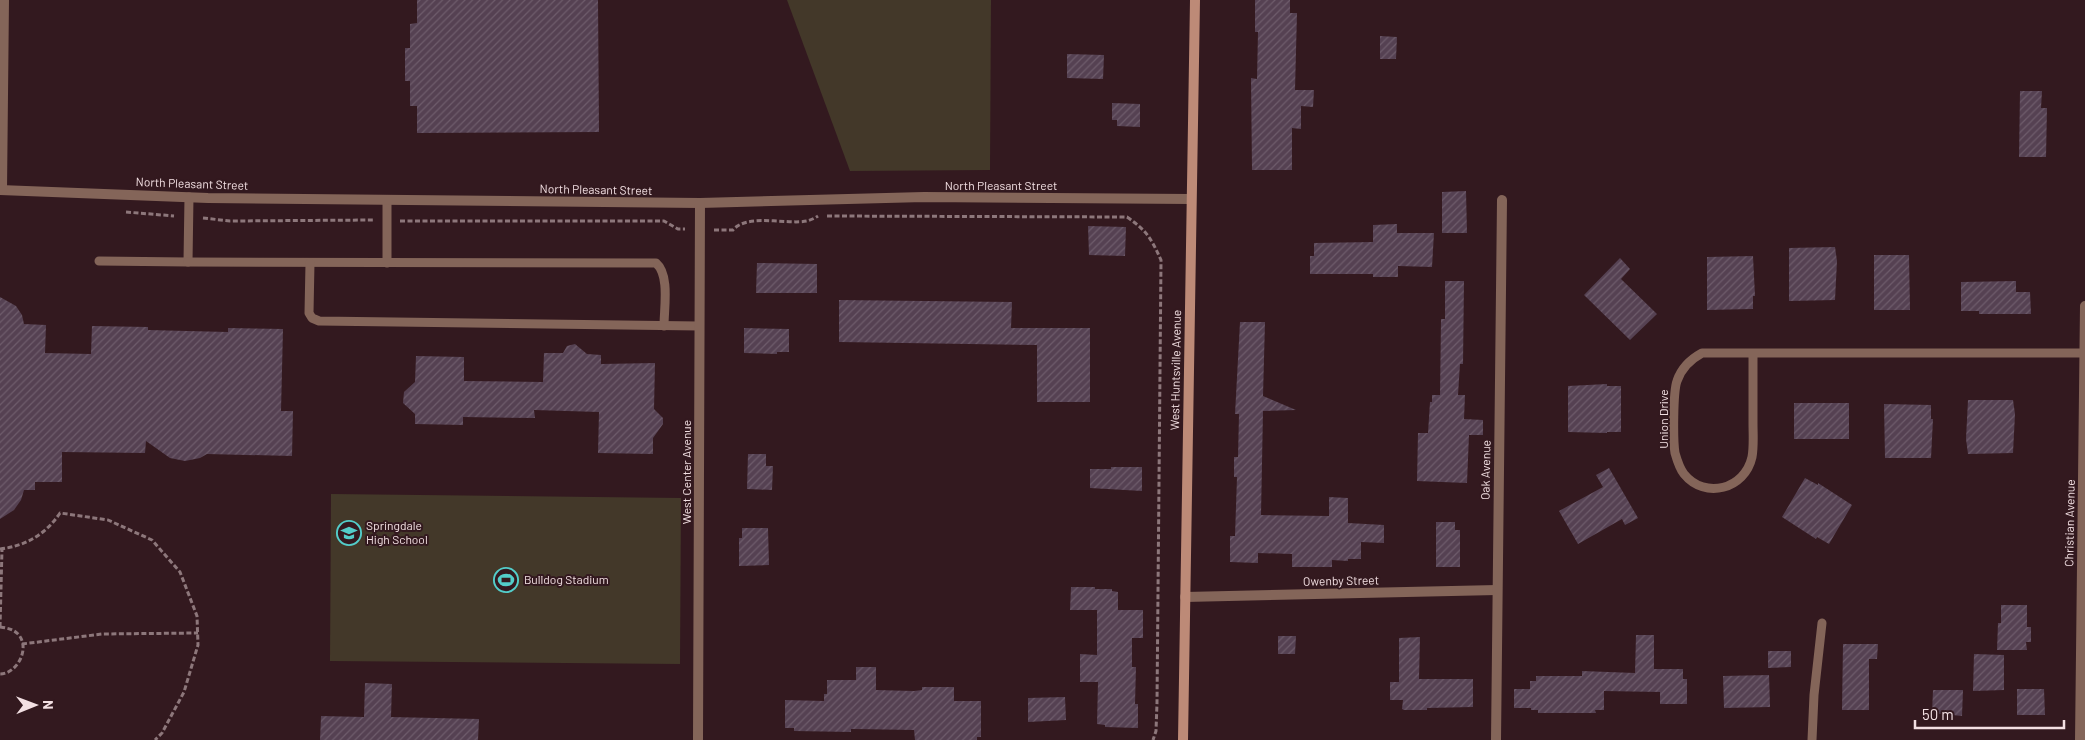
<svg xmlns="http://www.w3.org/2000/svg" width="2085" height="740" font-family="Barlow,sans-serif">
  <defs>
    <pattern id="building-hatch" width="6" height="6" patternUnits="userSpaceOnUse" patternTransform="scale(1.25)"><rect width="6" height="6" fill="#554152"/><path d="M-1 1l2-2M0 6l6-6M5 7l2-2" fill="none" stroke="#6e5c6b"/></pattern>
  </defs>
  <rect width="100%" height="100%" fill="#33191f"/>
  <g fill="#433829">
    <polygon points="787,0 991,0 990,170 850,171"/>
    <polygon points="331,494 681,498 680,664 330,661"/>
  </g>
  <g fill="url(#building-hatch)">
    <polygon points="417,0 598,0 599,132 417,133 417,106 410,106 410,81 405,81 405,48 410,48 410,24 417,23"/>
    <polygon points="1255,0 1290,0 1290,13 1297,13 1295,90 1314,90 1313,107 1301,106 1301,129 1292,128 1292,170 1252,170 1251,78 1257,79 1258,32 1255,32"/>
    <polygon points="1380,36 1397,37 1396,59 1380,59"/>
    <polygon points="1067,54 1104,55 1103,79 1067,78"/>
    <polygon points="2020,91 2042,91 2041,108 2047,108 2046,157 2019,157"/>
    <polygon points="1112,103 1140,104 1140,127 1117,126 1117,120 1112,120"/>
    <polygon points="1466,191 1467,233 1442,233 1442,192"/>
    <polygon points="1397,224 1397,233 1434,233 1432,267 1398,266 1398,277 1373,277 1373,274 1310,274 1310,256 1314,256 1314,243 1373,242 1373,225"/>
    <polygon points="1088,226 1126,227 1125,256 1089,255"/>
    <polygon points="1835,247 1837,261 1835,300 1789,301 1789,248"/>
    <polygon points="1874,255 1909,255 1910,310 1874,310"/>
    <polygon points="1753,256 1755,296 1753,296 1753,309 1707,310 1707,257"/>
    <polygon points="1620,258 1630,269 1621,279 1657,314 1630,340 1584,295"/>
    <polygon points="757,263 817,264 817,293 756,293"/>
    <polygon points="1445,281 1464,281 1463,364 1460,364 1458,395 1465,395 1464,419 1483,420 1483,435 1469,435 1467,483 1417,481 1418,433 1428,433 1430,402 1432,402 1432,395 1440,395 1441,319 1445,319"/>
    <polygon points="2016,281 2016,292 2030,292 2031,314 1979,314 1979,311 1961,311 1961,282"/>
    <polygon points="0,297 16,306 22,315 24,324 46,325 45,353 91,354 92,326 148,327 148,330 228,332 228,328 283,329 281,411 293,411 292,456 207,454 200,458 185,461 170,458 146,441 145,453 62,452 62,482 35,482 35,490 24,490 21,500 14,510 0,519"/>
    <polygon points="839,300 1012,302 1011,328 1090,328 1090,402 1037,402 1037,345 839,342"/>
    <polygon points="1240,322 1265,322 1263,396 1296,410 1263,411 1261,515 1329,516 1329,497 1348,498 1348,523 1384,525 1384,543 1361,542 1361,559 1348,559 1348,561 1332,560 1332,567 1292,567 1292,554 1258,553 1258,563 1230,562 1230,536 1235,536 1237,477 1234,477 1234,457 1238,457 1239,414 1235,414"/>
    <polygon points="744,328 789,329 789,352 777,352 777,354 744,353"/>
    <polygon points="575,344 587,354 601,355 601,364 655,363 654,409 663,418 663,424 653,438 653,454 598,453 599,412 534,410 535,418 463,417 463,425 415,424 415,414 403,403 404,392 415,382 416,356 464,357 464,381 543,382 544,353 563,353 567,346"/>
    <polygon points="1607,384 1607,386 1621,386 1621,432 1607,432 1607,433 1568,432 1568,386"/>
    <polygon points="1968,400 2013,400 2015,414 2013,453 1968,454 1966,439"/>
    <rect x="1794" y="403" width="55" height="36"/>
    <polygon points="1884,404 1931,405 1931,419 1933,419 1931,458 1885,458"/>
    <polygon points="748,454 766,454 766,466 773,466 772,490 747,489"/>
    <polygon points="1111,467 1142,467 1142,491 1090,488 1090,469 1111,469"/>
    <polygon points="1609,468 1638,518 1625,525 1622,519 1578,544 1559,511 1603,487 1596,475"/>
    <polygon points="1805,478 1818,485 1818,483 1852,505 1829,544 1817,537 1816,539 1782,517"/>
    <polygon points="1436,522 1455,522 1455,530 1460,530 1460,567 1436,567"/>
    <polygon points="742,528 768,528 769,565 739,566 739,538 742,538"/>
    <polygon points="1071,587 1095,587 1095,589 1112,589 1112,591 1118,592 1118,610 1143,610 1143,638 1132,638 1132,667 1136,667 1135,704 1138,704 1138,728 1105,727 1105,725 1097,724 1098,682 1080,682 1080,654 1097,655 1097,610 1070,610"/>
    <polygon points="2001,605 2027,605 2027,627 2031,627 2031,642 2026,642 2027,650 1997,650 1998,623 2001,623"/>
    <polygon points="1636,635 1654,635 1654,669 1683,669 1683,679 1687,679 1687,704 1660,704 1660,692 1604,691 1604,710 1595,710 1596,713 1538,713 1538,710 1531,710 1531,708 1514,708 1514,689 1530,689 1530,681 1536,681 1536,676 1582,676 1582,671 1635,673"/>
    <polygon points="1278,636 1296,636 1295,654 1278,654"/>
    <polygon points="1420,637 1419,679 1473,679 1473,707 1427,708 1427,710 1404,710 1402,709 1403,700 1390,700 1390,682 1399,682 1399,638"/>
    <polygon points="1843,644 1878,644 1877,659 1869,659 1869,710 1842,710"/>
    <polygon points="1768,651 1791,651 1791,667 1768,668"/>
    <polygon points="1974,654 2004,655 2004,690 1973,691"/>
    <polygon points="856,667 876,667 876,690 914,691 922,690 922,687 954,687 954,701 981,701 981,737 977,737 977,740 915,740 914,730 851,729 851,732 794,731 794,728 785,728 785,700 824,701 824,694 827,694 827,680 856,680"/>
    <polygon points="1769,675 1770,707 1724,708 1723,676"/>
    <polygon points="365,683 392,684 391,717 479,719 478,740 320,740 321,716 364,717"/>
    <polygon points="2017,689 2044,689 2045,715 2017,715"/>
    <polygon points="1933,690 1963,690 1962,716 1932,713"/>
    <polygon points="1065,697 1066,720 1028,722 1028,698"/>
  </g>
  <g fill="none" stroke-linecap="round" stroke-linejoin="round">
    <g stroke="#8d777b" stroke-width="3" stroke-dasharray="5 2.5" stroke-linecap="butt">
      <polyline points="126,212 174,216"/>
      <path d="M827 216 1127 217C1147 231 1151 238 1161 260L1157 703 1156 731 1153 740"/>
      <polyline points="203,218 230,221 374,220"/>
      <polyline points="400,221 664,221 678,229 685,229"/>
      <path d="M714 230H733C747 213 787 225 807 221 811 220 815 218 818 216"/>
      <path d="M0 549C26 546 46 534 60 513L108 520 152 540 180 572 197 616 198 645 184 692 162 733 155 740"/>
      <polyline points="0,627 2,549"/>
      <path d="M0 627C7 628 13 629 18 634 31 648 17 674 0 674"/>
      <polyline points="22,644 102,634 198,633"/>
    </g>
    <g stroke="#846559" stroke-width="9">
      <polyline points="387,200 387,263"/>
      <polyline points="99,261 188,262 189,197"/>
      <path d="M188 262 656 263C670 275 664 308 664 326"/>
      <polyline points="310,263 309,313 312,318 319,321 699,326"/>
      <path d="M1753 354C1753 377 1753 400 1753 423 1753 434 1754 446 1752 457 1745 489 1705 500 1684 474 1680 469 1677 460 1675 453 1673 441 1673 392 1677 381 1681 369 1691 359 1702 353H2084"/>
      <polyline points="1812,740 1814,695 1822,623"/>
    </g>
    <g stroke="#846559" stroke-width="10">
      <polyline points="0,190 208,198 700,203 924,197 1191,199"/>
      <polyline points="2,190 4,0"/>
      <polyline points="1185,597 1497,590"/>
      <polyline points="698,740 700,203"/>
      <polyline points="1496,740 1502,200"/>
      <polyline points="2080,740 2085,306"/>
    </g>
    <polyline stroke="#bd8a77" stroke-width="10" points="1183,740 1195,0"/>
  </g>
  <defs>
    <symbol id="school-ring" viewBox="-11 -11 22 22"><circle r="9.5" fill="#33191f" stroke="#53cdca" stroke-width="1.5"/><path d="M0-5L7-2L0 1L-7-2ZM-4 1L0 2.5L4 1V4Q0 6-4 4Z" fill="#53cdca"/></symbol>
    <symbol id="stadium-ring" viewBox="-11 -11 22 22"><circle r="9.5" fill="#33191f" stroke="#53cdca" stroke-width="1.5"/><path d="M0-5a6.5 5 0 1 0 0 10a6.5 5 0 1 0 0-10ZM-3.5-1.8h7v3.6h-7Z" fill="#53cdca"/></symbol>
  </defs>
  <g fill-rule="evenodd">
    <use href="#school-ring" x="335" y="519" width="28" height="28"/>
    <use href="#stadium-ring" x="492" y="566" width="28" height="28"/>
  </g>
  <g text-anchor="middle" stroke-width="4" stroke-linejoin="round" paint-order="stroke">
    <g font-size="12" fill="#f3e0e3" stroke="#33191f">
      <text transform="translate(192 184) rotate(2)" y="4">North Pleasant Street</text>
      <text x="1001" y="190">North Pleasant Street</text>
      <text transform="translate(596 190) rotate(1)" y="4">North Pleasant Street</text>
      <text transform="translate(1176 370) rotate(-89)" y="4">West Huntsville Avenue</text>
      <text transform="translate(1664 419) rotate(-90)" y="4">Union Drive</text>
      <text transform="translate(1486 470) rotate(-89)" y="4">Oak Avenue</text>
      <text transform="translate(687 472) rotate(-90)" y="4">West Center Avenue</text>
      <text transform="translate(2070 523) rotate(-89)" y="4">Christian Avenue</text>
      <text transform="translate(1341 581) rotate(-1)" y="4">Owenby Street</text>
    </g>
    <g font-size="12" fill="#f3e0e3" stroke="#33191f" text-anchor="start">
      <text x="366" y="530">Springdale<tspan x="366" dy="14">High School</tspan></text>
      <text x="524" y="584">Bulldog Stadium</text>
    </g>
  </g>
  <g transform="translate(35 705) rotate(89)" stroke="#33191f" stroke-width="4" paint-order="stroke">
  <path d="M0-4L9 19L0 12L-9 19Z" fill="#f3e0e3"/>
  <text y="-8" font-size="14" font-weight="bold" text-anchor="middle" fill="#f3e0e3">N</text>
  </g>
  <path d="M1915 720v8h149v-8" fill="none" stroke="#f3e0e3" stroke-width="2.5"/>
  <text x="1922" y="720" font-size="15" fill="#f3e0e3" stroke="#33191f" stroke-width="4" paint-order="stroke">50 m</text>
</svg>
